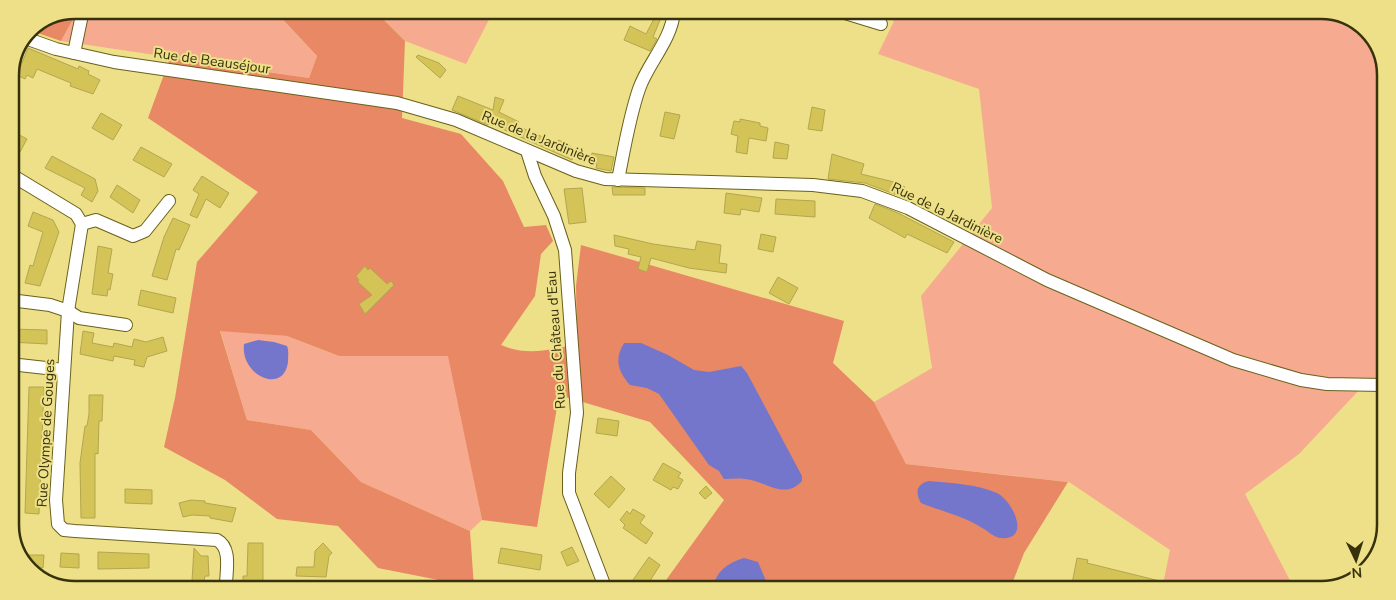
<svg xmlns="http://www.w3.org/2000/svg" width="1396" height="600" viewBox="0 0 1396 600" font-family="'Nunito Sans',sans-serif">
<rect width="100%" height="100%" fill="#ede088"/>
<g fill="#f6ab90">
<polygon points="78,10 275,11 317,56 309,78 61,41"/>
<polygon points="375,11 493,12 466,64 405,41"/>
<polygon points="871,13 1346,15 1373,36 1386,70 1383,385 1362,387 1299,454 1245,494 1295,590 1162,589 1170,550 1069,482 906,464 874,402 932,368 921,296 992,208 979,89 878,54 894,21"/>
<polygon points="220,330 287,336 339,356 449,356 482,520 470,531 361,482 311,430 247,420"/>
</g>
<g fill="#e98864">
<polygon points="75,10 78,10 61,41 29,30"/>
<path d="M275 11H375L405 41 402 118 461 134 503 181 524 227 546 225 553 241 541 254 535 296 501 345C526 356 551 350 577 344L576 286 581 245 844 321 833 363 874 402 906 464 1068 482 1024 553 1010 589 661 587 724 500 650 422 559 395 537 527 482 520 448 356H339L287 336 220 331 247 420 311 430 361 482 470 531 474 587 378 568 338 526 277 519 225 480 164 447 175 398 197 262 258 192 148 118 170 58 309 78 317 56Z"/>
</g>
<g fill="#7476cc">
<path d="M258 340 274 342 287 346C289 351 288 356 288 362 284 395 240 376 244 344Z"/>
<path d="M624 343H641L668 355 694 370 709 372 741 366 747 373 802 476V481C784 501 765 480 744 479 738 478 731 479 724 479L719 471 709 465 659 394 647 388 630 385C618 371 614 360 624 343Z"/>
<path d="M929 481C951 483 976 484 997 493 1013 501 1032 541 1000 538 994 537 989 532 984 529 962 515 943 512 921 503 915 493 916 484 929 481Z"/>
<path d="M744 558 758 562 769 588H712C717 571 727 563 744 558Z"/>
</g>
<g fill="#d4c458" stroke="#b3a64f">
<polygon points="655,17 660,20 653,37 657,39 650,51 624,40 630,26 646,34"/>
<polygon points="28,48 78,69 79,66 89,71 88,74 100,80 93,94 70,86 71,83 37,69 33,78 27,75 25,79 17,75"/>
<polygon points="418,55 439,63 446,70 440,78 416,57"/>
<polygon points="458,96 493,110 495,97 504,100 499,112 519,122 517,126 531,132 557,143 558,140 568,144 575,152 572,160 489,123 488,125 452,110"/>
<polygon points="812,107 825,110 822,131 808,129"/>
<polygon points="665,112 680,115 674,139 660,136"/>
<polygon points="101,113 122,125 113,140 92,128"/>
<polygon points="740,119 760,123 760,126 768,128 766,141 749,138 747,154 736,152 738,136 731,134 734,121 740,122"/>
<polygon points="10,130 27,139 20,152 10,146"/>
<polygon points="775,142 789,145 787,159 773,158"/>
<polygon points="141,147 172,164 164,177 133,160"/>
<polygon points="592,153 614,157 611,171 596,168 597,164 590,162"/>
<polygon points="832,154 864,164 861,174 894,182 905,187 903,192 907,194 905,198 865,183 828,179"/>
<polygon points="52,156 95,179 98,191 92,202 81,195 85,188 45,168"/>
<polygon points="202,176 229,193 220,208 206,199 197,218 190,215 199,194 193,190"/>
<polygon points="117,185 140,200 133,213 110,197"/>
<polygon points="612,187 645,188 645,195 613,195"/>
<polygon points="582,188 586,222 569,224 564,189"/>
<polygon points="726,193 762,198 759,212 741,209 740,215 724,213"/>
<polygon points="776,199 815,201 815,217 775,214"/>
<polygon points="875,204 898,213 954,242 947,253 907,234 905,238 869,218"/>
<polygon points="33,212 53,220 59,232 40,286 25,283 30,265 33,266 43,232 28,226"/>
<polygon points="173,218 190,225 179,250 176,249 167,280 152,276 164,237"/>
<polygon points="761,234 776,237 773,252 758,249"/>
<polygon points="614,235 653,244 695,250 697,241 721,245 719,263 727,264 726,273 689,268 651,258 647,272 638,269 641,257 628,254 629,249 615,246"/>
<polygon points="98,246 112,249 108,273 113,274 110,290 108,289 107,296 92,294"/>
<polygon points="365,266 368,270 370,268 387,284 391,281 394,285 365,314 359,304 372,295 358,282 359,280 356,276"/>
<polygon points="778,277 798,288 789,304 769,293"/>
<polygon points="141,290 176,298 173,313 138,305"/>
<polygon points="10,329 47,330 47,344 10,342"/>
<polygon points="83,331 94,333 92,343 113,347 114,343 132,347 134,339 146,342 163,337 167,351 147,357 144,367 134,365 135,360 114,356 113,361 80,354"/>
<polygon points="29,387 44,387 39,514 25,513"/>
<polygon points="89,395 103,395 102,421 99,421 98,454 95,453 95,518 81,518 80,463 85,426 87,426 89,414"/>
<polygon points="598,418 619,421 617,436 596,433"/>
<polygon points="663,463 681,473 678,477 683,480 678,489 673,487 671,490 653,480"/>
<polygon points="611,476 625,489 609,508 594,494"/>
<polygon points="706,486 712,493 705,499 699,493"/>
<polygon points="125,489 152,490 152,504 125,503"/>
<polygon points="191,500 205,501 205,503 236,508 232,522 210,518 210,516 192,515 183,517 179,503"/>
<polygon points="633,509 645,516 640,523 653,533 646,544 623,528 625,525 620,520 627,511 630,514"/>
<polygon points="248,543 263,543 263,585 259,586 243,586 243,576 247,576"/>
<polygon points="323,543 332,553 329,556 326,577 296,576 297,567 314,567 315,551"/>
<polygon points="572,547 579,561 567,566 561,552"/>
<polygon points="194,548 201,556 208,556 209,576 205,576 204,581 192,581"/>
<polygon points="501,548 542,555 540,570 498,563"/>
<polygon points="98,552 149,554 149,568 98,569"/>
<polygon points="61,553 79,554 79,568 60,567"/>
<polygon points="25,555 44,555 43,568 37,567 37,575 25,566"/>
<polygon points="649,557 660,565 646,587 628,587"/>
<polygon points="1077,558 1088,560 1087,563 1180,586 1180,589 1117,589 1082,581 1081,589 1071,589"/>
</g>
<g fill="none" stroke-linecap="round" stroke-linejoin="round">
<defs>
<g id="minor">
<polyline points="845,13 881,24"/>
<polyline points="25,38 56,49 114,62 397,103 456,120 576,171 605,179 813,185 862,191 908,208 1047,280 1233,360 1301,380 1327,384 1383,385"/>
<polyline points="74,53 83,10"/>
<polyline points="527,151 535,176 554,216 565,250 577,413 569,473 569,493 605,587"/>
<path d="M10 174 76 214 82 224 68 311 56 500 58 524 64 530 75 531 217 540C232 548 226 571 226 586"/>
<path d="M618 180C624 150 629 118 639 89 648 63 671 41 674 12"/>
<polyline points="82,224 96,220 133,236 145,231 169,201"/>
<polyline points="10,300 50,305 68,311 79,318 126,325"/>
<polyline points="10,364 64,370"/>
</g>
</defs>
<use href="#minor" stroke="#6a601b" stroke-width="14"/>
<use href="#minor" stroke="#fff" stroke-width="12"/>
</g>
<g text-anchor="middle" dominant-baseline="central" stroke-width="4" stroke-linejoin="round" paint-order="stroke">
<g font-size="14" fill="#37320c" stroke="#ede088">
<text transform="translate(212 61) rotate(8)">Rue de Beauséjour</text>
<text transform="translate(539 138) rotate(22)">Rue de la Jardinière</text>
<text transform="translate(947 213) rotate(26)">Rue de la Jardinière</text>
<text transform="translate(556 340) rotate(-94)">Rue du Château d'Eau</text>
<text transform="translate(46 433) rotate(-87)">Rue Olympe de Gouges</text>
</g>
</g>
<path d="M0 0H1396V600H0ZM75 19H1321A56 56 0 0 1 1377 75V525A56 56 0 0 1 1321 581H75A56 56 0 0 1 19 525V75A56 56 0 0 1 75 19Z" fill="#ede088" fill-rule="evenodd"/>
<path fill="none" stroke="#37320c" stroke-width="2.5" d="M75 19H1321A56 56 0 0 1 1377 75V525A56 56 0 0 1 1321 581H75A56 56 0 0 1 19 525V75A56 56 0 0 1 75 19Z"/>
<g transform="translate(1356 560) rotate(176)" stroke="#ede088" stroke-width="4" paint-order="stroke">
<path d="M0-4L9 19L0 12L-9 19Z" fill="#37320c"/>
<text y="-8" font-size="14" font-weight="bold" text-anchor="middle" fill="#37320c">N</text>
</g>
</svg>
